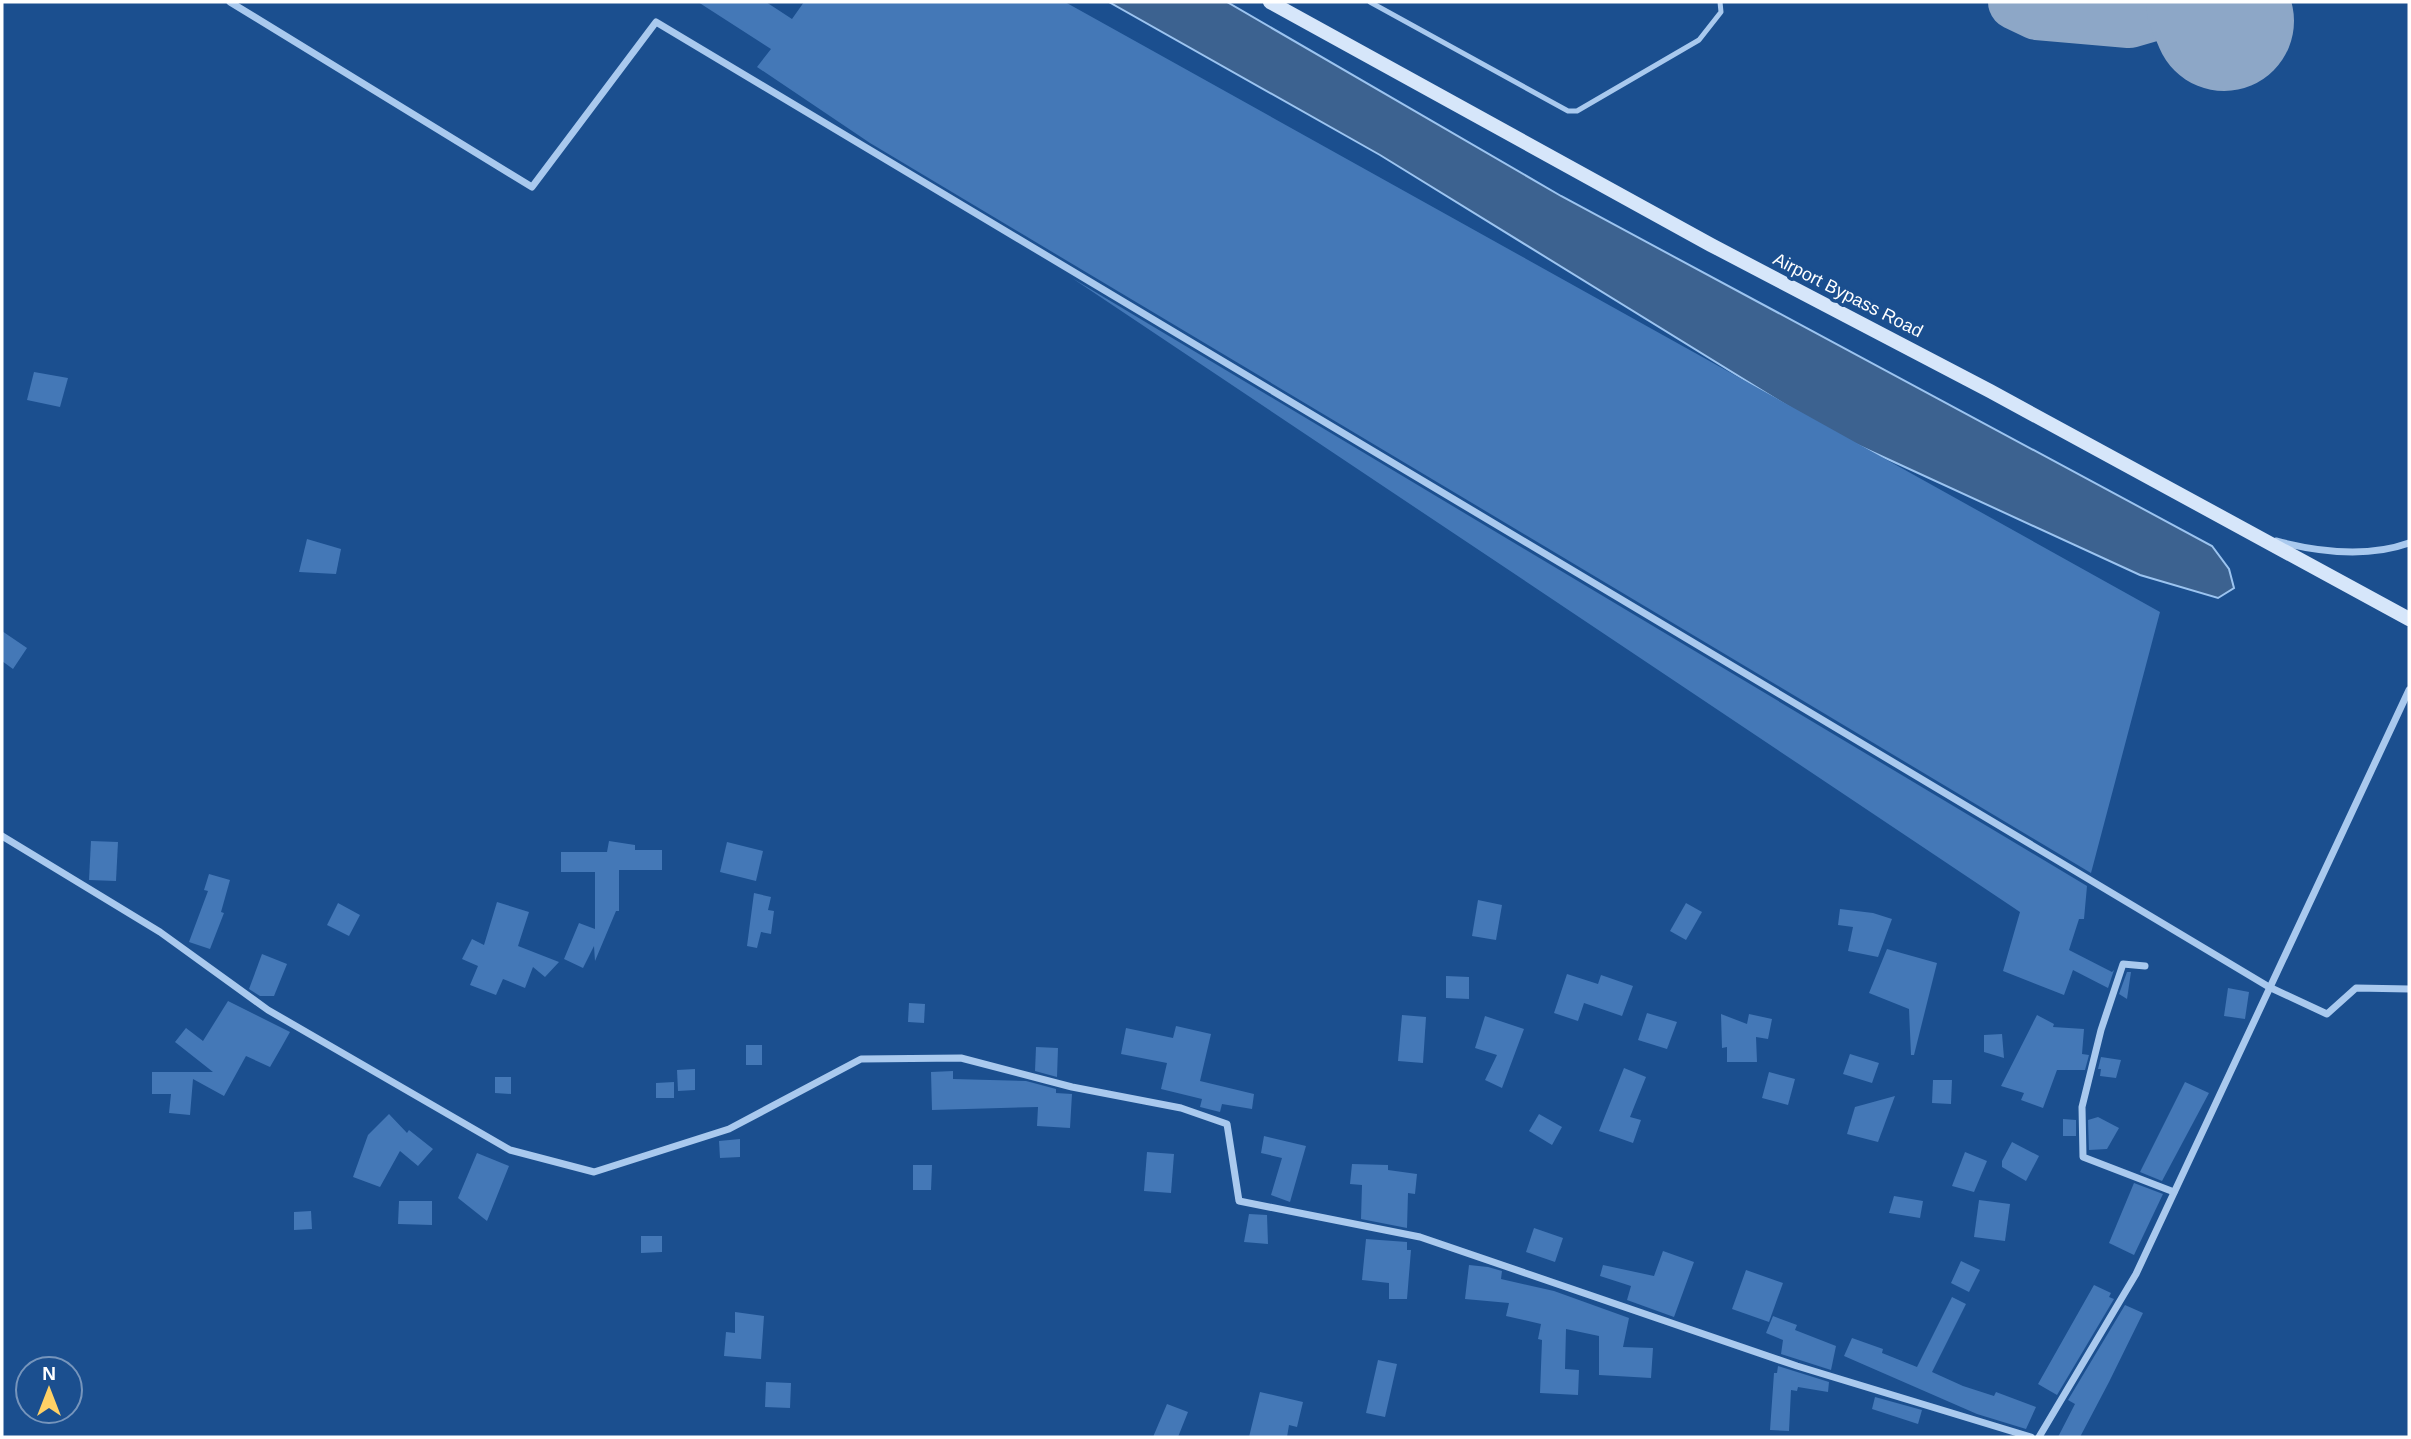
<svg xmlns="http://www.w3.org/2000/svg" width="2411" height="1439" viewBox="0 0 2411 1439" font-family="Arial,sans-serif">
<rect width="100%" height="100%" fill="#1b4f8f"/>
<polygon fill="#3c6290" stroke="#9cc4f0" stroke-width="2" points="1109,2 1227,2 1561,196 2212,546 2229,569 2234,588 2218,598 2140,575 1831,433 1380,155"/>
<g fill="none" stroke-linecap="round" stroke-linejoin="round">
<polyline stroke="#8da7c7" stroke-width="56" points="2016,2 2037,12 2129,20 2191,2"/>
<polyline stroke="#8da7c7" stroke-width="140" points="2216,2 2224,21"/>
</g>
<g fill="#4478b7">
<polygon points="698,2 766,2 792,19 804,2 1065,2 2160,612 2091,873 870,143 757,67 771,49"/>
<polygon points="1072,278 2087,886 2084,919 2079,919 2069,950 2112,972 2114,970 2108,988 2073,970 2064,995 2003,971 2020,912"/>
<polygon points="34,372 68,378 60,407 27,400"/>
<polygon points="307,539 341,549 336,574 299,572"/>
<polygon points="2,631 27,648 13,669 2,661"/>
<polygon points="91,841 118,842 116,881 89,880"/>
<polygon points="609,841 635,845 635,850 662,850 662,870 619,870 619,911 616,911 595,961 594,946 583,968 564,959 579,923 595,929 595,872 561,872 561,852 607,852"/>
<polygon points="727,842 763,851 756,881 720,872"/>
<polygon points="209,874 230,880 221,912 224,913 210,949 189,942 208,891 204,890"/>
<polygon points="754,893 771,897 768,910 774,911 771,934 761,932 757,948 747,946"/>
<polygon points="1478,900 1502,905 1496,940 1472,936"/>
<polygon points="497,902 529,912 518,946 559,962 545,977 533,967 525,988 503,979 496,995 470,985 478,966 462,959 472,939 484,945"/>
<polygon points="338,903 360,915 349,936 327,925"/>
<polygon points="1686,903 1702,912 1686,940 1670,931"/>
<polygon points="1840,909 1873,913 1892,919 1878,957 1848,951 1853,927 1838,925"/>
<polygon points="1887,949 1937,963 1914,1055 1911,1055 1909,1009 1869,993"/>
<polygon points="262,954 287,964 274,996 260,996 249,989"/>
<polygon points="2127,972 2131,972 2127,999 2119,994"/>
<polygon points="1567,974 1598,984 1601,975 1633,986 1622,1016 1584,1003 1578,1021 1554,1013"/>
<polygon points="1446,976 1469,977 1469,999 1446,998"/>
<polygon points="2228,988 2249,992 2245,1019 2224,1016"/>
<polygon points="228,1001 290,1032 281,1048 270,1067 246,1056 224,1096 193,1079 190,1115 169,1113 171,1094 152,1094 152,1072 213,1072 175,1042 186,1028 203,1041"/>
<polygon points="909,1003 925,1004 924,1023 908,1022"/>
<polygon points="1647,1013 1677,1022 1667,1049 1638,1040"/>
<polygon points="1721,1014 1747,1024 1749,1014 1772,1019 1768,1039 1756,1037 1757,1062 1727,1062 1727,1047 1722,1048"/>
<polygon points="1402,1015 1426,1017 1423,1063 1398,1061"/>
<polygon points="2037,1015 2054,1024 2053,1027 2084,1029 2082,1054 2089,1055 2085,1070 2057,1070 2043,1108 2021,1100 2024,1093 2001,1086"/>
<polygon points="1485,1016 1524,1029 1502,1088 1485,1080 1497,1055 1475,1048"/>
<polygon points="1176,1026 1211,1034 1200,1081 1254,1094 1252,1109 1222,1104 1220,1112 1200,1107 1202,1099 1161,1089 1167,1063 1121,1054 1126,1028 1173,1038"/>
<polygon points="2002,1034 2004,1058 1984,1052 1984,1035"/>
<rect x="746" y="1045" width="16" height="20"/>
<polygon points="1036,1047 1058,1048 1057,1077 1035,1071"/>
<polygon points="1850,1054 1879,1063 1872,1083 1843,1074"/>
<polygon points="2101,1057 2121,1060 2116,1078 2100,1076 2101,1069 2098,1069"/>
<polygon points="1624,1068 1646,1077 1630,1117 1641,1120 1633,1143 1599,1131"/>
<polygon points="695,1069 695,1090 678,1091 677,1070"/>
<polygon points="953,1071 953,1079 1026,1081 1056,1089 1056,1093 1072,1094 1070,1128 1037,1126 1038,1107 932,1110 931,1072"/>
<polygon points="1769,1072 1795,1079 1788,1105 1762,1098"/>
<polygon points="495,1077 511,1077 511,1094 495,1093"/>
<polygon points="1933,1080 1952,1080 1951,1104 1932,1103"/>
<polygon points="674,1082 674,1098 656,1098 656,1083"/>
<polygon points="2185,1082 2209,1093 2162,1181 2140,1172"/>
<polygon points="1895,1096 1878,1142 1847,1134 1855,1107"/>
<polygon points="389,1114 407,1133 409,1130 433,1149 418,1166 400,1151 380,1187 353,1177 368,1135"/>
<polygon points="1539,1114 1562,1127 1552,1145 1529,1131"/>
<polygon points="2098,1117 2119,1128 2107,1149 2089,1150 2088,1120"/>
<polygon points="2063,1119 2076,1120 2076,1136 2063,1136"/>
<polygon points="1264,1136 1306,1146 1290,1202 1271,1195 1282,1158 1261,1153"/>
<polygon points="740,1139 740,1157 720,1158 719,1141"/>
<polygon points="2012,1142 2039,1156 2026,1181 2002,1167 2002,1161"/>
<polygon points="1147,1152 1174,1154 1171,1193 1144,1191"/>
<polygon points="1965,1152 1987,1161 1974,1192 1952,1186"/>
<polygon points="477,1153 509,1166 487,1221 458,1198"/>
<polygon points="1352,1164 1388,1165 1388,1170 1417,1174 1415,1194 1408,1193 1407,1228 1361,1219 1362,1185 1350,1184"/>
<polygon points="913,1165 932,1165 931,1190 913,1190"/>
<polygon points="2134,1183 2163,1194 2134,1255 2109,1243"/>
<polygon points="1894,1196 1923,1201 1920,1218 1889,1213"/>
<polygon points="1979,1200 2010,1204 2005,1241 1974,1237"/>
<polygon points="399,1201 432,1201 432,1225 398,1224"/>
<polygon points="311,1211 312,1229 294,1230 294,1212"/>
<polygon points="1249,1214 1267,1215 1268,1244 1244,1242"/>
<polygon points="1534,1228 1563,1238 1555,1262 1526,1252"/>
<polygon points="641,1236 662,1236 662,1252 641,1253"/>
<polygon points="1366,1239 1407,1242 1407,1250 1411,1250 1407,1299 1389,1299 1389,1283 1362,1280"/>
<polygon points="1663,1251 1694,1262 1674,1317 1627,1300 1631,1286 1600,1276 1603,1265 1654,1276"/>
<polygon points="1961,1261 1980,1270 1969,1292 1951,1283"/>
<polygon points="1469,1265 1488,1267 1502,1271 1501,1279 1554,1291 1629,1318 1623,1347 1653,1348 1651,1378 1599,1375 1599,1336 1566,1329 1565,1369 1579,1370 1578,1395 1540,1393 1542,1340 1538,1339 1541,1324 1506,1316 1509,1303 1465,1299"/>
<polygon points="1746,1270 1783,1283 1769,1322 1732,1309"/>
<polygon points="2094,1285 2111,1293 2109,1297 2114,1299 2057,1395 2038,1384"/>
<polygon points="1952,1297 1966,1304 1932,1372 1963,1386 1994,1396 1996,1392 2036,1407 2026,1429 1977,1414 1844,1356 1852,1338 1883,1349 1882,1353 1917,1367"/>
<polygon points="2125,1305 2143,1313 2109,1382 2080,1437 2058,1437 2075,1404 2068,1400"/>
<polygon points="735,1312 764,1316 761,1359 724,1356 726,1332 735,1333"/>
<polygon points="1773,1316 1797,1325 1795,1330 1836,1346 1831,1370 1781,1354 1783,1340 1766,1333"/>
<polygon points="1378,1360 1397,1364 1385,1417 1366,1413"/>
<polygon points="1778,1366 1829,1382 1828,1392 1798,1387 1797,1391 1791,1390 1789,1431 1770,1430 1774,1373 1777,1373"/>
<polygon points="766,1382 791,1383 790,1408 765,1407"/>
<polygon points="1260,1392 1303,1402 1297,1427 1289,1425 1287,1437 1249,1437"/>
<polygon points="1875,1397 1922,1410 1918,1424 1872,1409"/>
<polygon points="1167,1404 1188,1412 1178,1437 1153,1437"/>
</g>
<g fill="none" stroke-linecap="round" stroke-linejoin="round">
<polyline stroke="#a9c9ee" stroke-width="5" points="1370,2 1568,111 1577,111 1699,40 1721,12 1720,2"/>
<g stroke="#a9c9ee" stroke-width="7">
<polyline points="230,2 532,187 656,22 2269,987 2327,1014 2356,988 2409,989"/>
<path d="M2276 541C2318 552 2367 558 2409 543"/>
<polyline points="2,836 160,932 268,1010 510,1150 594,1172 729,1129 861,1059 961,1058 1072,1087 1181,1108 1227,1124 1239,1201 1420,1237 1797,1366 2031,1437"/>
<polyline points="2145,966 2123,964 2101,1030 2082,1107 2083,1157 2174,1192"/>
<polyline points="2039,1437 2136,1274 2409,690"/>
</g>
<polyline stroke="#d6e6fa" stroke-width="14" points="1270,2 1711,245 1990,391 2409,619"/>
</g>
<g text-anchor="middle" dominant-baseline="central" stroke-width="7" stroke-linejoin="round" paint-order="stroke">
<g font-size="18" fill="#fff" stroke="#1b4f8f">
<text transform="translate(1848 295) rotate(27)">Airport Bypass Road</text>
</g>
</g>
<rect width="2411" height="1439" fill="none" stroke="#ffffff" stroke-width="7"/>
<g transform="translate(49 1390)"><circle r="33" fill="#1b4f8f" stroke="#7695bc" stroke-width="2"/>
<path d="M0-5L12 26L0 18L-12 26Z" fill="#ffd166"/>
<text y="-10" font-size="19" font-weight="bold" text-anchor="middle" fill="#ffffff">N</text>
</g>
</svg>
